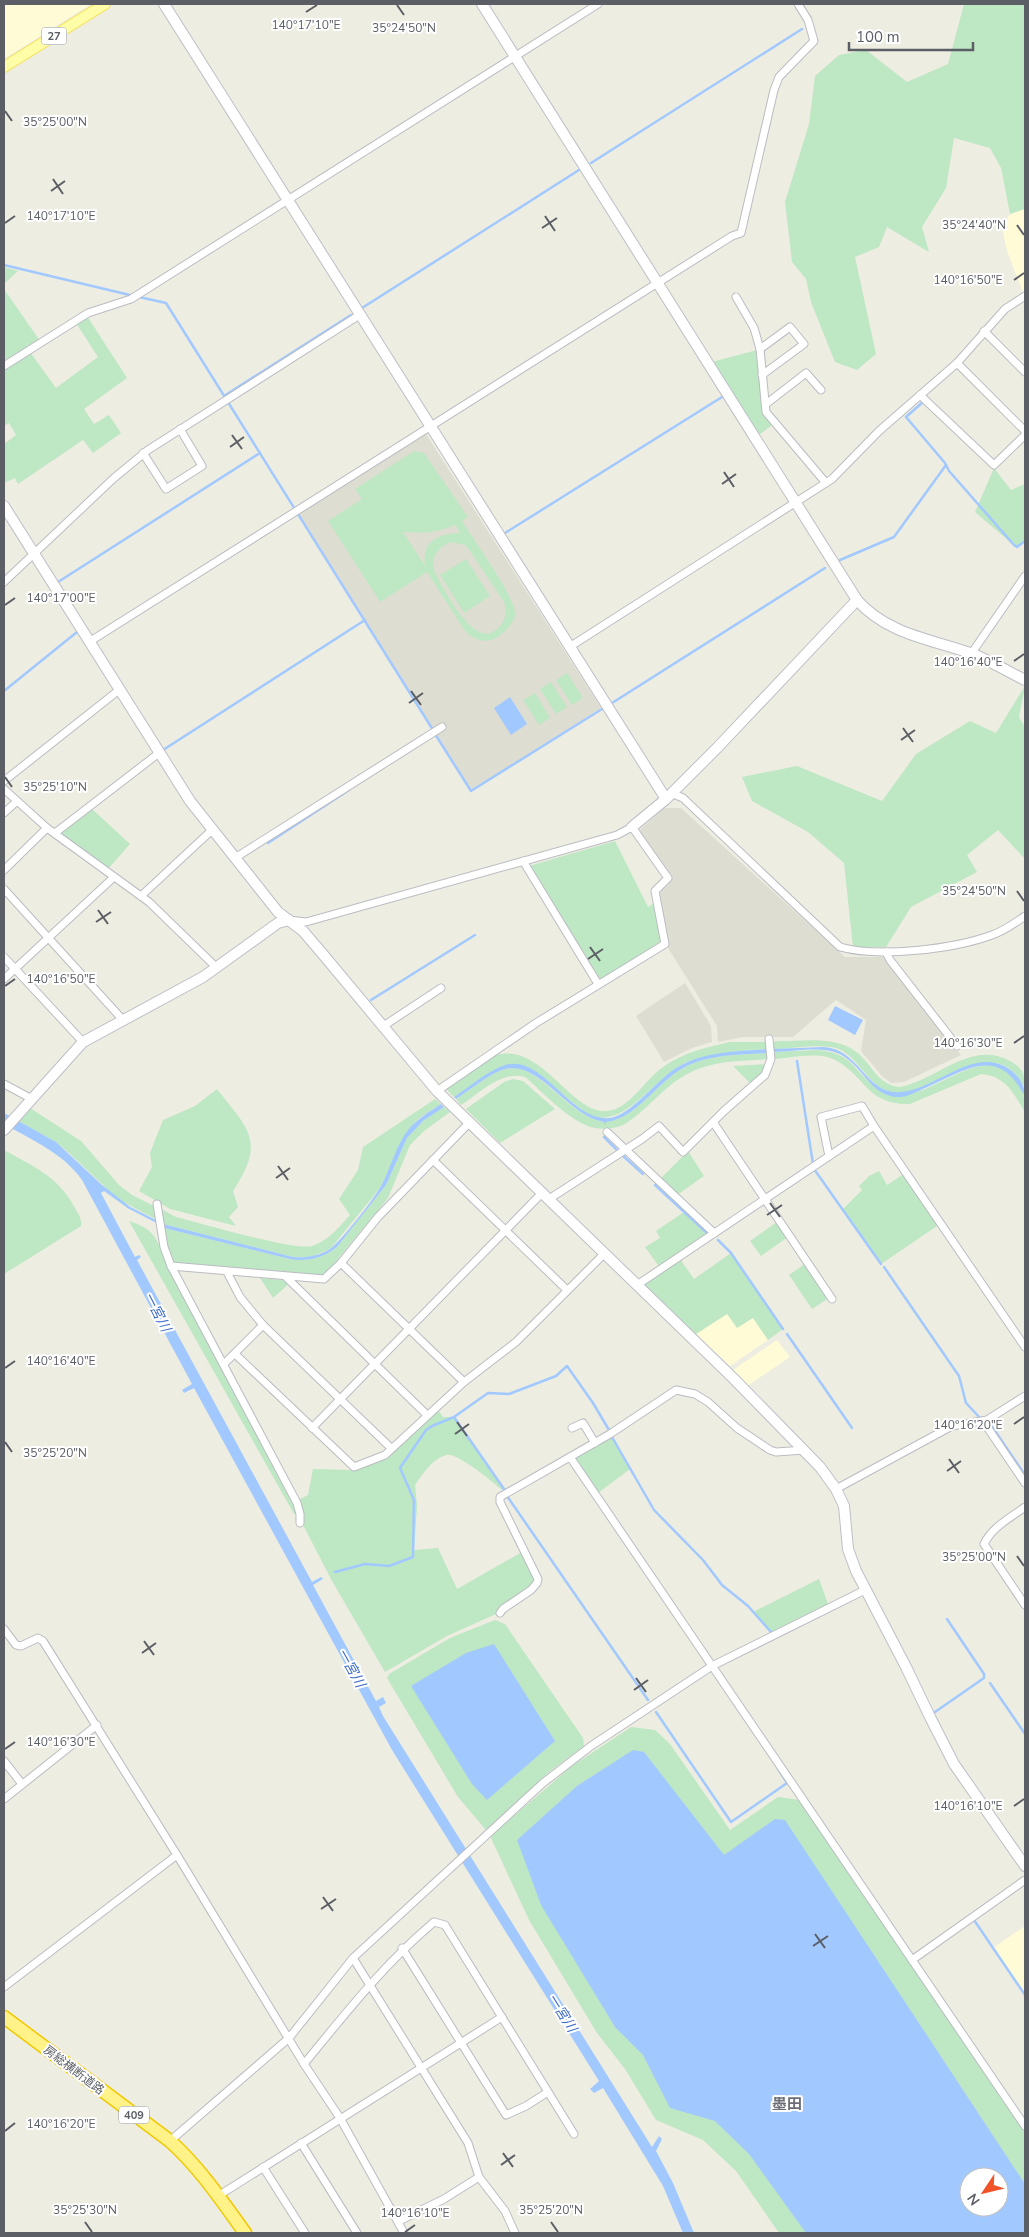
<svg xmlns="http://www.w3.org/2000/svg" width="1029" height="2237" viewBox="0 0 1029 2237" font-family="'Nunito Sans','Noto Sans JP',sans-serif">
<rect width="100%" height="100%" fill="#eeede2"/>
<g fill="#fffbd7">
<polygon points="4,4 91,4 4,59"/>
<polygon points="1025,209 1025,291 1023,292 1007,251 1002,227 1010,214"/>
<polygon points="727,1314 753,1317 768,1340 730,1366 696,1334"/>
<polygon points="777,1340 790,1357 747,1386 733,1370"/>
<polygon points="1025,1926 1025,1994 993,1948"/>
</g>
<g fill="#deddd1">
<polygon points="426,434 601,708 471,791 298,513"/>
<polygon points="664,808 681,808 845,957 883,957 961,1055 904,1082 891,1083 882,1076 861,1051 866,1020 836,1000 793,1037 743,1037 718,1042 717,1026 668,948 658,894 668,885 673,877 639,831"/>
<polygon points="685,983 711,1026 712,1042 692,1048 664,1062 636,1016"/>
</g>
<g fill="#bee7c4" fill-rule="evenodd">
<polygon points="964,4 1025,4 1025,209 1010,214 1001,168 990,148 954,138 946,188 922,227 929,252 887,227 879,247 855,257 876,354 857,370 835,362 811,302 806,279 792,262 785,202 809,124 815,76 839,55 866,50 907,82 948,64"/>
<polygon points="4,267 18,271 4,284"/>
<polygon points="4,289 40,341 4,364"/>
<polygon points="87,316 127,378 84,409 94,424 109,415 121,433 93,453 83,440 18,484 15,478 4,483 4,444 16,435 9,423 4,426 4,369 30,352 56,388 98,357 76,323"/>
<polygon points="757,350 764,414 772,425 759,435 712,362"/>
<path d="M414 451 424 453 468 517 462 521C473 539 516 597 515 615 514 624 503 634 496 638 484 644 473 639 465 631L427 572 380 602 328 521 362 499 355 489ZM455 525 460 533C437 534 422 541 425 566L403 532C425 533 434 534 455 525ZM451 542 465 545 470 551 504 602C508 615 504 626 491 633 469 640 443 588 434 570 430 557 439 546 451 542Z"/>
<polygon points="994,468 1011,490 1025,484 1025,541 1016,547 975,512"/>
<polygon points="466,559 490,596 464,613 440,575"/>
<polygon points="567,673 583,698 572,705 556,680"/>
<polygon points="551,682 567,707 556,714 540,689"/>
<polygon points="1025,686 1019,717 1025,727 1025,859 998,830 967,855 977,872 911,907 886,947 853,947 844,863 808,832 752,801 742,777 797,766 882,801 916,754 970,721 996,733"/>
<polygon points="535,693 550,718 539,725 523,700"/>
<polygon points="92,809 130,844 108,869 61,835 62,831"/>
<polygon points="615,841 648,907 654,903 661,941 603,979 599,978 529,866"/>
<path d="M779 1041C803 1041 835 1036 855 1051 872 1063 876 1084 899 1087 936 1081 971 1039 1010 1061 1023 1068 1025 1074 1025 1088 995 1030 941 1089 901 1093 872 1095 863 1062 841 1050 825 1042 790 1049 772 1049V1042Z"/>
<path d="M730 1042H768V1049C740 1051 712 1052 685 1063 653 1078 622 1134 586 1113L528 1067 502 1066 454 1097 446 1089C457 1082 485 1058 496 1055 542 1042 572 1115 607 1111 631 1109 646 1077 666 1065 685 1052 708 1047 730 1042Z"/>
<path d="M817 1050C855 1053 852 1072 879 1089 882 1091 886 1094 889 1095 927 1104 978 1043 1011 1074 1023 1085 1025 1097 1025 1112 1013 1093 1006 1076 981 1074L910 1104C866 1105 866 1076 835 1060 819 1051 791 1058 773 1059V1052Z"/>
<path d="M768 1053 769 1059C747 1061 722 1060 701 1068 670 1078 654 1104 628 1122 619 1129 599 1131 588 1126 565 1117 544 1093 525 1077 502 1070 480 1093 461 1105L456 1099C470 1090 486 1076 502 1070 537 1057 566 1116 604 1122L606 1126V1122C638 1118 657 1081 685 1067 710 1054 741 1055 768 1053Z"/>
<polygon points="769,1064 765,1072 751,1084 733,1066"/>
<polygon points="513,1079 523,1081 555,1109 500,1143 466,1109 504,1082"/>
<path d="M217 1089C249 1130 266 1141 233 1191L238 1207 229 1217 236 1226 170 1209 139 1191 152 1167 150 1153 163 1120 195 1106Z"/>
<path d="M435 1099 441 1104 418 1119 409 1129 380 1188 335 1243 330 1249 311 1257H293L163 1224 161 1209 176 1217C199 1223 296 1251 312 1246 328 1241 339 1227 350 1215L339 1199 358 1170 363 1147Z"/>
<path d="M444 1107 450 1112 424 1131 410 1145 388 1198 324 1276 174 1262 170 1256 164 1228 290 1259C307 1262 323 1258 337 1247L386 1185 407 1138 423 1121Z"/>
<polygon points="30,1108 81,1141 119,1185 132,1195 154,1206 157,1220 118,1199 69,1153 56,1142 18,1121"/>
<path d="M4 1150C34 1167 58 1176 75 1208 78 1214 82 1218 81 1226L4 1274Z"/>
<polygon points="688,1151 704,1176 677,1195 660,1179"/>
<polygon points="879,1171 887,1185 905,1173 940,1224 881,1264 843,1209 862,1190 859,1186 869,1176"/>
<polygon points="687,1210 711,1233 661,1265 658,1265 645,1247 660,1238 656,1231"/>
<path d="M129 1221C157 1230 157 1241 167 1264L298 1514H294Z"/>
<polygon points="777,1222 788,1237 761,1256 750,1241"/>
<polygon points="731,1253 783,1329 768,1340 753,1318 737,1328 727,1314 696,1334 644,1284 680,1259 694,1279"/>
<polygon points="806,1263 829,1298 812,1309 789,1275"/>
<polygon points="260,1278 282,1280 290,1283 273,1298"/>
<path d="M438 1410 443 1417H454L504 1489 502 1490C493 1482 457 1452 446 1455 432 1459 422 1475 415 1485L417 1506 414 1550 438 1548 457 1589 522 1552 536 1582 496 1614 447 1636 385 1672 332 1581 302 1523 298 1500 308 1495 313 1469 352 1470 370 1464Z"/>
<polygon points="612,1437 630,1469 598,1493 574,1457"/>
<polygon points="819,1579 828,1604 771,1632 753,1612"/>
<polygon points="495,1620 505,1624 583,1738 584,1746 549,1772 486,1830 458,1797 387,1678 389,1674 450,1638"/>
<path d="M631 1727 655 1730 670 1744 730 1830 778 1797 801 1800 1025 2130V2233H779L736 2171 703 2140 656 2120 625 2069 597 2033 529 1920 490 1836 572 1766ZM969 2177H999V2207H969Z"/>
</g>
<g fill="#a2c9ff" fill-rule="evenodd">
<polygon points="510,697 527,724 511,735 494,708"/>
<polygon points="835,1006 863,1020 855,1035 828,1020"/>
<path d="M823 1047C860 1048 866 1096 901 1092 938 1089 976 1043 1012 1071 1020 1078 1025 1086 1025 1097 998 1043 965 1071 923 1089 916 1092 909 1096 901 1097 870 1099 863 1063 837 1053 819 1046 792 1052 773 1052L772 1049Z"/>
<path d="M768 1049V1053C741 1055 710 1054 685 1067 657 1081 638 1118 606 1122V1126L604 1122C567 1116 538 1057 502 1070 486 1076 470 1090 456 1099L454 1097C469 1087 485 1073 502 1066 542 1050 569 1122 610 1118 629 1116 656 1082 673 1070 702 1051 735 1052 768 1049Z"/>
<path d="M441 1104 444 1107 423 1121 407 1138 386 1185 337 1247C323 1258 307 1262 290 1259L164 1228 163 1224 293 1257C306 1258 319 1256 330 1249 342 1240 374 1199 381 1186 391 1168 395 1147 408 1130 417 1119 429 1112 441 1104Z"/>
<path d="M4 1113 56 1142 102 1185 129 1206V1209L104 1191 101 1193 135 1257 139 1255 141 1257 137 1260 312 1582 321 1577 323 1579 313 1585 376 1701 383 1697 386 1703 379 1707 383 1716 652 2147 659 2136 662 2139 656 2151 673 2183 694 2233H683L663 2186 603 2088 594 2093 590 2089 599 2081 392 1750 194 1388 184 1393 182 1390 192 1384 82 1180C63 1153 32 1140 4 1124Z"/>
<polygon points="494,1644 555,1741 487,1800 472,1784 411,1686 466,1653"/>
<path d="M633 1750 644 1752 724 1855 775 1819 785 1820 1025 2184V2233H806L749 2154 715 2121 670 2108 643 2055 615 2027 541 1905 517 1840 577 1786ZM969 2177H999V2207H969Z"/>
</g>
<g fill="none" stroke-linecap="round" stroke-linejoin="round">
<g stroke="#a2c9ff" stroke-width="2.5">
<polyline points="591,163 802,29"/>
<polyline points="4,265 134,296"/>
<polyline points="139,297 166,303 433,730"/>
<polyline points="362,308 579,170"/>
<polyline points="224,396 351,315"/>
<polyline points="924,401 906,417 945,463 949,471 1014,545 1017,547 1025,541"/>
<polyline points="505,533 722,397"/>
<polyline points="840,560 894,537 946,465"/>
<polyline points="58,582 260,453"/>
<polyline points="4,691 77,632"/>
<polyline points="612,703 825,568"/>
<polyline points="434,735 435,734 471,791 602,709"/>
<polyline points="163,750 365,620"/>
<polyline points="268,843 349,790"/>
<polyline points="371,1000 475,935"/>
<polyline points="797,1061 813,1164"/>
<polyline points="604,1137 616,1149"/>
<polyline points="622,1155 643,1174"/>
<polyline points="814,1169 881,1264"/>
<polyline points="655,1185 707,1233"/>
<polyline points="128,1207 159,1223"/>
<polyline points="718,1240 731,1253 783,1329"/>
<polyline points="884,1267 959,1376 966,1403 981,1419"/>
<polyline points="787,1334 852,1428"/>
<polyline points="454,1417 504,1489"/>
<polyline points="991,1425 1025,1475"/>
<polyline points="612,1437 654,1510 703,1560 722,1585 748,1606 771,1632"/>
<polyline points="507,1496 648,1700"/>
<polyline points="335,1572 365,1564 389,1566 413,1557 414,1500 400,1468 426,1430 432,1426 454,1417 488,1393 509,1394 556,1376 567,1366 593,1403 609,1430"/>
<polyline points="990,1683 1025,1734"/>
<polyline points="656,1712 731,1822 787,1783 777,1767"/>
<polyline points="935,1712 984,1678 984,1674 947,1619"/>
<polyline points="974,1920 1025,1995"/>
</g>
<defs>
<g id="street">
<polyline points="736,297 754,328 760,349 766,412 826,483"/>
<polyline points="984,331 1025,372"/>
<polyline points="760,349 790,327 804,344 762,375"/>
<polyline points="957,363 1025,431"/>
<polyline points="4,366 88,313 131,299 598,4"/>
<polyline points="920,395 994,465 1025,435"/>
<polyline points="766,404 806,373 821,390"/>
<polyline points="143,453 166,489 202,466 180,429"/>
<polyline points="4,582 114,478 148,450 361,314"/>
<polyline points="89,642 732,236 741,233 774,90 779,77 814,41 808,20 798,4"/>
<polyline points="571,646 832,479 879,431 957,363 1005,309 1025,296"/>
<polyline points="971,654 1025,576"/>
<polyline points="4,781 119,690"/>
<polyline points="4,789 47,828 149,902 217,968"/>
<path d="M671 793 683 798 840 947C879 958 954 949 992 935 1004 931 1015 923 1025 916"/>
<polyline points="4,813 16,802"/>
<polyline points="55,833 159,753"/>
<polyline points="235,858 442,727"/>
<polyline points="523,861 598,984"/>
<polyline points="4,870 47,828"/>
<polyline points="4,889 123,1020"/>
<polyline points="141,896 212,830"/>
<polyline points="289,920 306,922 617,835 632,827 668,878 655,891 665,944 536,1023 437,1091"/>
<polyline points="886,952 890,960 957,1046"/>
<polyline points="4,957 83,1042"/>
<polyline points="4,979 114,877"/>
<polyline points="382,1027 441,988"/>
<polyline points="4,1084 32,1099"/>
<polyline points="713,1122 832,1299"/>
<polyline points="607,1132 714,1233"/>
<polyline points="829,1156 821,1117 862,1106 874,1126 1025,1347"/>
<polyline points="433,1160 567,1290"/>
<polyline points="549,1199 642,1139 659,1126 683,1152 724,1111 765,1075 771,1059 769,1039"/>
<polyline points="157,1204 164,1247 171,1266 297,1503 300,1514 300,1523"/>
<polyline points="341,1263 464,1382"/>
<polyline points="171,1266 324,1279 341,1263 378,1217 469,1123"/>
<polyline points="227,1272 240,1297 263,1325 391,1448"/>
<polyline points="286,1277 427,1415"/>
<polyline points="637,1285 874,1126"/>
<polyline points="235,1354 354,1467 385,1455 464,1382 516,1342 604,1254"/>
<polyline points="224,1364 263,1325"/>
<polyline points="983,1421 1025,1483"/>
<polyline points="312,1428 542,1193"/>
<polyline points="572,1428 583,1423 595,1443"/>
<polyline points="570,1457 1025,2126"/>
<polyline points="836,1489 952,1426 987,1420 1025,1396"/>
<path d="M1025 1507C1010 1518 992 1527 984 1544L1025 1605"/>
<polyline points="500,1613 503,1609 531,1590 537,1583 538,1579 500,1502 500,1497 610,1434 676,1390 695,1394 708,1402 737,1428 770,1450 776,1452 805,1450"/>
<polyline points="4,1629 16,1645 21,1646 38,1638 43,1641 177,1855 304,2064 340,2118 404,2233"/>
<polyline points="4,1761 22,1784"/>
<polyline points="4,1799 97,1725"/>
<polyline points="402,1948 506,2115 526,2106 548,2092"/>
<polyline points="353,1958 468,2143 479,2177 505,2211 515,2233"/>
<polyline points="912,1960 1025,1880"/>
<polyline points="4,1987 177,1855"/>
<path d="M304 2064C345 2014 384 1964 434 1922L445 1925 574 2134"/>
<polyline points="170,2141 289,2038 353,1958 543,1783 591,1746 712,1666 865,1590"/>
<polyline points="301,2143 357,2233"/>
<polyline points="263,2167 305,2233"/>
<polyline points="218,2196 502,2017"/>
<polyline points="399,2221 444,2199 479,2177"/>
</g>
<g id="secondary">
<polyline points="164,4 666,799"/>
<path d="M482 4 857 600C887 634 930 639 970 653 989 660 1007 671 1025 680"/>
<polyline points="4,506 190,801 278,912 303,931 321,952 437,1091 733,1378 820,1467 836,1489 844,1506 848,1549 856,1571 906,1667 931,1719 954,1764 1025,1866"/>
<polyline points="632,827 666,799 717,748 857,600"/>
<polyline points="4,1130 83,1042 203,977 278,923 289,920"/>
</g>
<polyline id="primary" points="4,67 105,4"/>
<path id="highway" d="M4 2017 170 2141C200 2168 222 2201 245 2233"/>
</defs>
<use href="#street" stroke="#babcc2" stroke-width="9"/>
<use href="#secondary" stroke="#bdbfc7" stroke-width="12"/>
<use href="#primary" stroke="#f7e153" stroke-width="12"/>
<use href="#highway" stroke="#f1c800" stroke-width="15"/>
<use href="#street" stroke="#fff" stroke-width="7"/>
<use href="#secondary" stroke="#fff" stroke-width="10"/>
<use href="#primary" stroke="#fffda7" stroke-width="10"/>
<use href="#highway" stroke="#fff289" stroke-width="12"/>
</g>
<path fill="none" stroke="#5b5e64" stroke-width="2" d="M397 5 404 15M306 12 317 5M5 111 12 121M53 179 63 194M51 191 65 181M545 216 555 231M5 223 15 216M1017 225 1024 235M542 228 557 218M1014 280 1024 273M232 435 242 449M230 447 244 437M724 472 734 487M722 484 736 474M5 605 15 598M1014 661 1024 654M411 691 421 705M409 703 423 693M903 728 913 742M901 740 915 730M5 777 12 787M1017 891 1024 901M98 910 108 924M96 922 111 912M590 947 600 961M588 959 603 949M5 986 15 979M1014 1043 1024 1036M278 1166 288 1180M276 1178 290 1168M770 1203 780 1217M767 1215 782 1205M5 1368 15 1361M457 1422 467 1436M1014 1424 1024 1417M455 1434 469 1424M5 1442 12 1452M949 1459 959 1473M947 1471 961 1461M1017 1556 1024 1566M144 1641 154 1655M142 1653 156 1643M636 1678 646 1692M634 1690 648 1680M5 1749 15 1742M1014 1806 1024 1799M323 1897 333 1911M321 1909 336 1899M815 1934 825 1948M813 1946 828 1936M5 2131 15 2123M503 2153 513 2167M501 2165 515 2155M85 2222 92 2232M551 2222 558 2232M405 2232 415 2225"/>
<g text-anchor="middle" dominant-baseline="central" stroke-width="4" stroke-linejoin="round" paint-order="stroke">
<g fill="#fff" stroke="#8c8e92" stroke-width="1">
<rect x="41.5" y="27.5" width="25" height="17" rx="4"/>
<rect x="119" y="2106.5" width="30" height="17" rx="4"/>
</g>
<g font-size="11" font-weight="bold" fill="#5b5e64">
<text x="54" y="36">27</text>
<text x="134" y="2115">409</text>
</g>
<g font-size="12" fill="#5b5e64" stroke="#fff">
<text transform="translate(74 2070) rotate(37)">房総横断道路</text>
</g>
<g font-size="14" font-style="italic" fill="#3f6ec8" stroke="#fff">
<text transform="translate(157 1312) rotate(63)">一宮川</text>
<text transform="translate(351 1668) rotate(61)">一宮川</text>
<text transform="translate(562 2013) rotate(58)">一宮川</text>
</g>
<g font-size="15" font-weight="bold" fill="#6c6f76" stroke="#fff">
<text x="787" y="2104">墨田</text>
</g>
</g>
<g font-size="12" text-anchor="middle" fill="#5b5e64" stroke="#fff" stroke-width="4" stroke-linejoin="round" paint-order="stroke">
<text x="306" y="29">140°17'10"E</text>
<text x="404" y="32">35°24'50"N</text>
<text x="55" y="126">35°25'00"N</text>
<text x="61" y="220">140°17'10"E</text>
<text x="974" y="229">35°24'40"N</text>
<text x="968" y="284">140°16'50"E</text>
<text x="61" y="602">140°17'00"E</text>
<text x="968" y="666">140°16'40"E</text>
<text x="55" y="791">35°25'10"N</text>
<text x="974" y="895">35°24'50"N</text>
<text x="61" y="983">140°16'50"E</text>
<text x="968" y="1047">140°16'30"E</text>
<text x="61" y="1365">140°16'40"E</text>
<text x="968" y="1429">140°16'20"E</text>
<text x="55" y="1457">35°25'20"N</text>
<text x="974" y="1561">35°25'00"N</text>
<text x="61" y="1746">140°16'30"E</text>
<text x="968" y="1810">140°16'10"E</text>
<text x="61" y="2128">140°16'20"E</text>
<text x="85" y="2214">35°25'30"N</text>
<text x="551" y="2214">35°25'20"N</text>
<text x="415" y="2217">140°16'10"E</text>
</g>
<rect width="1029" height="2237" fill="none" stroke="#5b5e64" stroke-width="10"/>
<g transform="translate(984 2192) rotate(235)"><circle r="24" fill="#ffffff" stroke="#bdbfc1"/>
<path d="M0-4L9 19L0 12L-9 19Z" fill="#f05327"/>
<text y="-8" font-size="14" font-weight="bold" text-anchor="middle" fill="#5b5e64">N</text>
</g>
<path d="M849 42v8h124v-8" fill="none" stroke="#5b5e64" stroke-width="2.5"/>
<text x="856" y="42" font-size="15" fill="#5b5e64" stroke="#ffffff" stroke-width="4" paint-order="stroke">100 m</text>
</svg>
